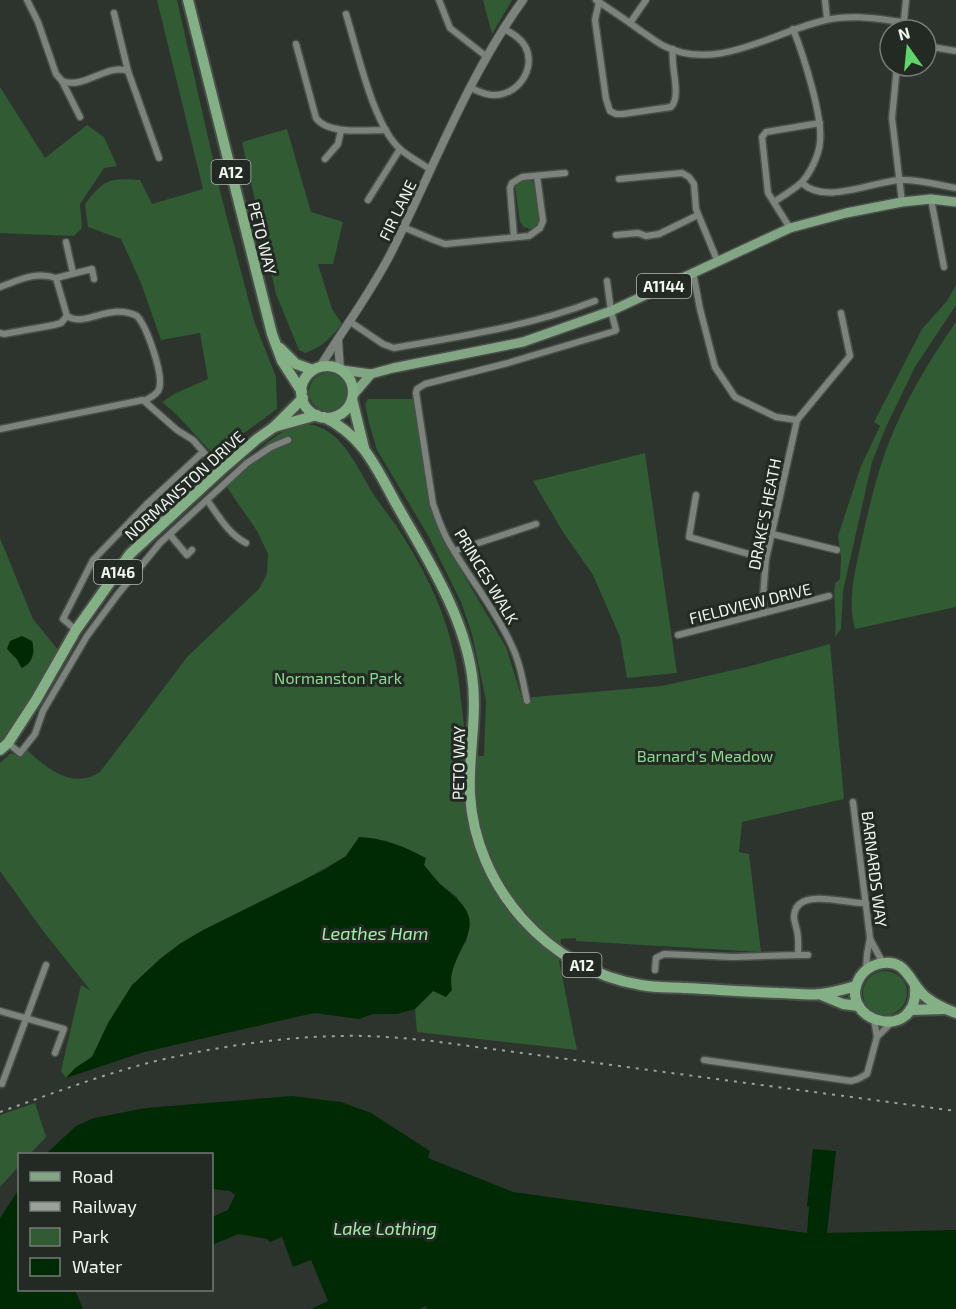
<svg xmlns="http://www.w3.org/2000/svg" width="956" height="1309" viewBox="0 0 956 1309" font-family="'Exo 2',sans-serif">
<rect width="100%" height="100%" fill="#2d342d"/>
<g fill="#305b33" fill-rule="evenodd">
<path d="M157 0H177L221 195 254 321 276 377 277 409 214 455 176 414 162 402 176 393 208 379 200 333 161 340 141 283 121 239 88 227 85 204C105 179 108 178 140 180L152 204 203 189Z"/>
<polygon points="483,0 512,0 492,34"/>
<polygon points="0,87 45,158 87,125 104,137 117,166 104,168 80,204 82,228 74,236 0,233"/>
<path d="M287 129 311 212 343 222 333 264H318L332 309 342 324C331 338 322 347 305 353L299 350 276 294 242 142Z"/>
<path d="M525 179H530C539 186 542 217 537 226L530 229 524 227 520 222 515 186 517 183Z"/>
<path d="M956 285V305L915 367 886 427 872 462 843 591 841 629 835 637C837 619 833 601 835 583L840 579 841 557 838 536 861 466 880 426 874 422 922 329 947 301Z"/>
<path d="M956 322V607L855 629C847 602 855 571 861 543 868 513 875 480 886 450 903 404 928 362 956 322Z"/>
<circle cx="328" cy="392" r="19"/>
<path d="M368 399H413L429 503 448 548 506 647 522 698 662 686 747 667 830 644 844 799 742 822 739 852 749 854 761 952 576 941V938L561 939 559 961 577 1050 417 1032 415 1009 433 991 450 981C453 965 457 953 467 940L457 897 440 884 424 865 360 837 346 856 304 880 66 1078 61 1071 81 985 91 991 43 931 0 871V763L11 753 19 756 26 749C41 763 63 783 86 778 90 778 96 774 100 772L188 656 259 589 267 574 268 554 257 531 224 483C244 464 283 419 313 425 344 432 358 470 374 495 380 505 388 514 395 524 433 582 455 631 461 701 463 719 467 737 462 755L484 756 486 700 472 634 461 602 429 537 377 450 369 423 365 404Z"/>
<polygon points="645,453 677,673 627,678 620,637 593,575 563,532 533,481"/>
<path d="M0 538 33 619 59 651 18 722 0 743ZM32 641 34 652 21 668 17 659 12 655Z"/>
<circle cx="885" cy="993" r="22"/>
<polygon points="35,1103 46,1137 30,1154 20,1154 19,1166 0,1187 0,1115"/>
</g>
<g fill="#002a04">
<path d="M22 636 32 641C35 652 33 663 22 668L17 659 7 649 10 641Z"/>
<path d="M359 837C384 838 403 846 426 858L424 865C429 871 434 878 439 883 449 893 459 898 466 910 481 936 445 959 452 990L446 997 433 991 415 1009 397 1014H373L359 1019 315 1013 296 1017 144 1052 66 1078 75 1068 92 1057 108 1023 132 985 161 958 181 943 203 930 326 869 346 856Z"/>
<polygon points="292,1096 341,1102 371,1113 430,1151 428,1158 513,1192 807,1233 809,1207 807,1206 813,1149 836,1151 827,1233 956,1230 956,1309 427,1309 426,1306 420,1309 311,1309 328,1301 311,1260 293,1267 282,1237 270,1242 267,1239 238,1234 212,1245 212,1217 228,1210 235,1195 230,1191 212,1189 212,1154 46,1154 76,1126 94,1118 146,1108"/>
<polygon points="19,1189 20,1290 75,1290 83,1309 0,1309 0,1218"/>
</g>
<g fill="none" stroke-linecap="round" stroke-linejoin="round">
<defs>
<g id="minor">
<polyline points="27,0 38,22 56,74 62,81 80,117"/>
<polyline points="439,0 450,28 487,57"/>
<path d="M596 0C611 10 626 20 641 31 649 36 656 42 664 46 717 73 775 31 826 20 851 14 878 19 903 22"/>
<polyline points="825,0 827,19"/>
<path d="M599 2 595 20 606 99 610 111 616 114H623L671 107C682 96 670 66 673 49"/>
<polyline points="114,13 128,71"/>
<path d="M346 14C357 49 373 125 400 149 409 157 421 163 431 170"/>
<polyline points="630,23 646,0"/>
<polyline points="903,30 906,0"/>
<path d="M296 44 316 118C328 135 367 130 386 130"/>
<polyline points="926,46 956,51"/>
<polyline points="897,66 892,118 902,202"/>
<path d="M62 81C84 90 107 63 128 71L159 158"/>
<path d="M471 88C478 91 485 95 493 95 518 96 537 68 525 46 520 37 511 33 503 28"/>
<polyline points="325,159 338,144 341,130"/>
<polyline points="619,179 682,173 689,177 694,184 696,209 717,260"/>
<path d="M802 183C825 205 871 182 900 180 918 179 938 185 956 188"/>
<polyline points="931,199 944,267"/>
<polyline points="368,200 400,149"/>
<path d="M774 202C783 196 793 190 801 183 810 174 819 155 820 142 823 116 803 54 793 29"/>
<polyline points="403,227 434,240 445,244 529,236 540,228 543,221 537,176"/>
<polyline points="790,228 768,193 762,137 766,132 820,123"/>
<polyline points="616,235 638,233 646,236 659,234 698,215"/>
<polyline points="514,237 510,188 512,183 522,177 565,173"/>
<polyline points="66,242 73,273"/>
<polyline points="693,272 700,309 715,367 735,397 776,417 797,420 850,356 841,313"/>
<path d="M94 279 92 269 56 278 67 316C85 328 110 302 137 316 147 327 164 375 159 389 157 395 150 397 145 401"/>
<path d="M0 287C19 280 36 271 56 278"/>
<path d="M349 321 383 344 394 348C463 336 530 326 595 301"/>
<polyline points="0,333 4,334 54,325 61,323 67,316"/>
<polyline points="0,429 143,400 177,430 193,440 220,471"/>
<polyline points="696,495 689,537 766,559"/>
<path d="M207 500C219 516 228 534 246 543"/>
<polyline points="147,504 165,523"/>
<polyline points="772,534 837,550"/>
<polyline points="170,535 187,555 192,550"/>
<polyline points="454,551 536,524"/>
<polyline points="764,613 763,597 766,559 797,420"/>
<polyline points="76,630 63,619 93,560 147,504 203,452"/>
<polyline points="678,635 829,596"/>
<path d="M527 701C523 682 520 662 511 644 495 609 470 579 451 546 443 534 438 518 433 504L416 393 417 389 425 384 508 363 615 331 616 330 611 311 607 281"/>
<polyline points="8,743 20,753 35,734 43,711 87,636 118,594 160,543 247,463 271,447 288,440"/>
<polyline points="853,802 870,938 867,954 866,970"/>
<polyline points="870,939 883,963"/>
<polyline points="798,955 808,955"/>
<path d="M655 970 656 958 664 954 733 957 798 955C798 947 799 939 797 931 796 926 794 921 794 917 795 885 849 905 866 903"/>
<polyline points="0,1011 64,1029 55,1053"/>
<polyline points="877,1037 892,1022"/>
<polyline points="704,1060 851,1081 858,1079 867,1074 877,1037 874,1020"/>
<polyline points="2,1084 46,965"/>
</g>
<g id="tertiary">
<polyline points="338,340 340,369"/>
<path d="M320 367C344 328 372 291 392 251 434 167 468 76 523 0"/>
</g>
<g id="primary">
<polyline points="342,370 371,374 393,368 523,342 611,311 790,228 846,213 902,202 931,199 956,202"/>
<polyline points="353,395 371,374"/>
</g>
<g id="trunk">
<polyline points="188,0 272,334 282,361 302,392"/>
<polyline points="280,348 296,364 313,370"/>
<circle cx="327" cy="392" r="26"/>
<polyline points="352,399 364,448"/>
<path d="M324 417C365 437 377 470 398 507 428 560 463 614 472 675 478 715 468 755 470 794 475 887 548 970 641 985 656 988 672 987 687 988 718 990 748 992 779 993 792 993 807 996 820 994 832 993 845 989 856 986"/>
<polyline points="274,427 317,415"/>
<polyline points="0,750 8,743 36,700 76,630 130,554 220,471 257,439 274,427 303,398"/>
<path d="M915 986C920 1046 834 1021 860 977 864 971 871 966 878 964 908 956 909 985 927 998 936 1005 945 1009 956 1013"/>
<polyline points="819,994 843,1004 859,1006"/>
<polyline points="910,1010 944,1009"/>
</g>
</defs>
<use href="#minor" stroke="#4a4f4a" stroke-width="9"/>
<use href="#tertiary" stroke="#4a4f4a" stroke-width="10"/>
<use href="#primary" stroke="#4a4f4a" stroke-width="12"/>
<use href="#trunk" stroke="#4a4f4a" stroke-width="14"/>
<use href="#minor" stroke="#7c837c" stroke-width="6"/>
<use href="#tertiary" stroke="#7c837c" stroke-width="8"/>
<use href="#primary" stroke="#82a583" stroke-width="9"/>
<use href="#trunk" stroke="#84b086" stroke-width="10"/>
<path stroke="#9ca19c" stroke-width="2" stroke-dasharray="3 6" stroke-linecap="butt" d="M0 1112C51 1094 103 1074 156 1061 216 1047 279 1037 341 1036 372 1035 402 1038 432 1041L956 1111"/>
</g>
<g text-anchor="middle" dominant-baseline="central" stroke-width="6" stroke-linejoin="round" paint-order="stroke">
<g fill="#232a24" stroke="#b2b7b3" stroke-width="1.5">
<rect x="211.5" y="160" width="39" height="24" rx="4.5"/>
<rect x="637" y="274" width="54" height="24" rx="4.5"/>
<rect x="94" y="560" width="48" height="24" rx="4.5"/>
<rect x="562.5" y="953" width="39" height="24" rx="4.5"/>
</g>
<g font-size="15" font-weight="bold" fill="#f0f4f0">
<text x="231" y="172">A12</text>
<text x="664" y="286">A1144</text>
<text x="118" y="572">A146</text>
<text x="582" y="965">A12</text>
</g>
<g font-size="16" fill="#f0f4f0" stroke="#232a24">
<text transform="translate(397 210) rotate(-64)">FIR LANE</text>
<text transform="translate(263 238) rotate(76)">PETO WAY</text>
<text transform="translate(184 485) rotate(-42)">NORMANSTON DRIVE</text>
<text transform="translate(764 514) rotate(-79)">DRAKE'S HEATH</text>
<text transform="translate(487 576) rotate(59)">PRINCES WALK</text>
<text transform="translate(750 603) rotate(-14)">FIELDVIEW DRIVE</text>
<text transform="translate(458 763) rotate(-89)">PETO WAY</text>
<text transform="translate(875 869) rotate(83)">BARNARDS WAY</text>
</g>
<g font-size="16" fill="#8bda8f" stroke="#232a24">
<text x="338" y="677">Normanston Park</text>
<text x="705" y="755">Barnard's Meadow</text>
</g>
<g font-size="18" font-style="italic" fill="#a0f0a4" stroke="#232a24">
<text x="375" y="933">Leathes Ham</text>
<text x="385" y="1228">Lake Lothing</text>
</g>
</g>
<rect x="18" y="1153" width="195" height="138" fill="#232a24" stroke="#757b76" stroke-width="1.5"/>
<rect x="30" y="1172" width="30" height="9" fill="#82a583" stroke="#757b76" stroke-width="1.5"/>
<text x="72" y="1183" font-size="18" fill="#f0f4f0">Road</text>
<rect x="30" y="1202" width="30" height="9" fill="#9ca19c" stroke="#757b76" stroke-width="1.5"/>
<text x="72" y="1213" font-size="18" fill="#f0f4f0">Railway</text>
<rect x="30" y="1228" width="30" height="18" fill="#305b33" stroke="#757b76" stroke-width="1.5"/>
<text x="72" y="1243" font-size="18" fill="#f0f4f0">Park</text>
<rect x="30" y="1258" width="30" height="18" fill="#002a04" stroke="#757b76" stroke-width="1.5"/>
<text x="72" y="1273" font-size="18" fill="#f0f4f0">Water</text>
<g transform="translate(908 48) rotate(345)"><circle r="28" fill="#232a24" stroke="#757b76" stroke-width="1.5"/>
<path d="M0-4.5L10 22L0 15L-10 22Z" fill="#5fd56b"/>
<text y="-9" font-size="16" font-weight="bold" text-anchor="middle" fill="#f0f4f0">N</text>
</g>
</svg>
